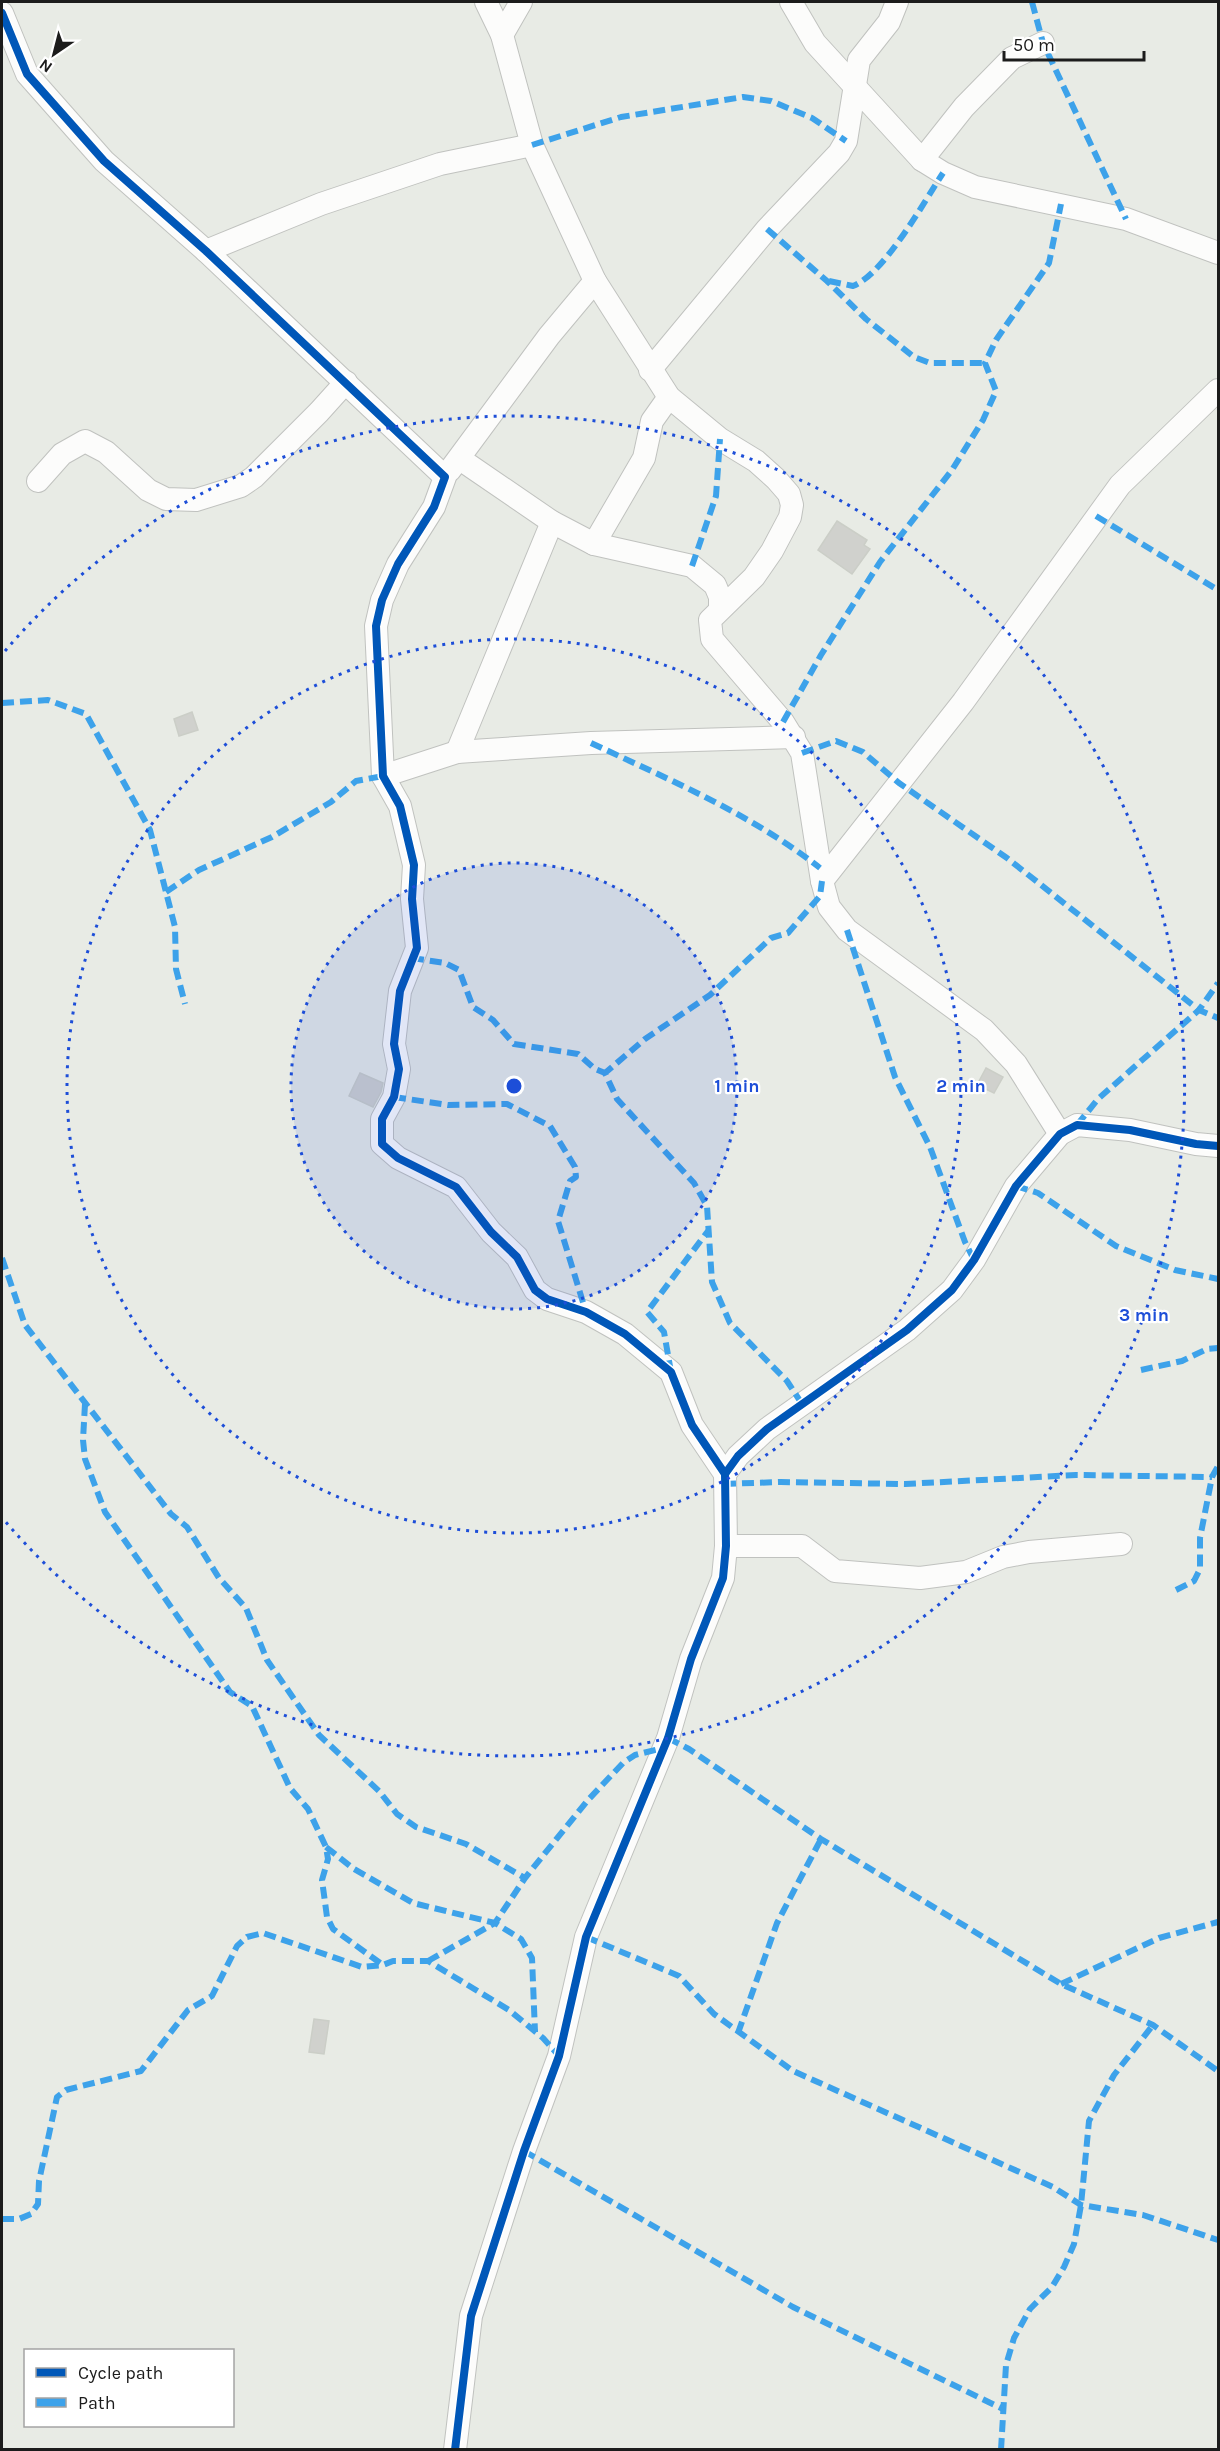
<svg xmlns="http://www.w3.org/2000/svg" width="1220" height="2451" viewBox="0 0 1220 2451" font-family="Karla,sans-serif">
<rect width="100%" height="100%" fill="#e8ebe5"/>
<g fill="#d0d1cd" stroke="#cbcec7" stroke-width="1.5">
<polygon points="837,521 867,540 864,545 870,549 852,574 818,550"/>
<polygon points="192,712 198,730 179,736 174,719"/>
<polygon points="986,1068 1003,1077 994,1093 977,1085"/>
<polygon points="360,1073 383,1083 381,1092 373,1107 349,1096"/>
<polygon points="314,2019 329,2021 324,2054 309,2052"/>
</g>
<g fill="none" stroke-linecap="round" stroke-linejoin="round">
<defs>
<g id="street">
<polyline points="486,2 502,35 532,145 595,281 669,397 720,439 756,461 776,479 789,494 792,505 790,517 772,551 754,577 710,620 712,639 783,722 802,753 822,881 829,907 847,930 984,1030 1016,1064 1060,1134"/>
<polyline points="791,2 815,43 922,160 943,173 975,187 1126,219 1218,253"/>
<polyline points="2,13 27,74 104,161 206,251 445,477 434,507 398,564 382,600 376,626 383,776 400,806 414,865 412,899 417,948 400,991 394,1044 399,1069 394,1097 382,1119 382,1144 398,1158 456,1187 491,1232 517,1257 535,1290 547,1299 586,1312 625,1334 671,1372 692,1425 725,1474"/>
<polyline points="502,35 521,2"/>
<polyline points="922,160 964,107 1012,58 1043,43"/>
<polyline points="206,251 321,204 440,164 532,145"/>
<polyline points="650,370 767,229 839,153 846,141 859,60 889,22 897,2"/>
<polyline points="460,459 552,522 594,544 692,566 715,585 720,597 720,608"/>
<polyline points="450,470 549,336 595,281"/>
<polyline points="38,481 62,454 85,441 106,452 148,490 166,499 196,500 241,486 254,477 319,412 346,382"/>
<polyline points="594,544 644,458 652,421 669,397"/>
<polyline points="457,752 552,522"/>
<polyline points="383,776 457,752 591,743 794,737"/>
<polyline points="822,881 963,702 1120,485 1218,390"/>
<polyline points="726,1546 802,1546 835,1571 920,1578 966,1572 1003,1557 1029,1552 1121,1544"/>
<polyline points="455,2450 471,2316 524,2151 559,2056 586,1937 668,1738 691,1659 723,1578 726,1546 725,1474 738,1456 767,1429 907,1330 952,1290 974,1260 1016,1186 1060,1134 1077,1125 1130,1130 1196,1144 1218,1146"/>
</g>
</defs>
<use href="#street" stroke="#c0c2bf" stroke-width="24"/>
<use href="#street" stroke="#fcfcfb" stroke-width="22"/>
<g stroke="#3da2ea" stroke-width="6" stroke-dasharray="12 6" stroke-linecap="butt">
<polyline points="1032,2 1043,43 1126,219"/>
<polyline points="532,145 621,117 743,97 771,101 812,118 846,141"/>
<polyline points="767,229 827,281 866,319 914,357 930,363 985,363"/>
<path d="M829 281 853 286C884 274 924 202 943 173"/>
<polyline points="1096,516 1218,590"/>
<polyline points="692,566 716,496 720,439"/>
<polyline points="2,703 48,700 86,714 150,830 175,927 176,969 185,1004"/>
<polyline points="783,722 821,655 880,562 952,470 983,420 996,391 985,363 996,340 1049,263 1061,204"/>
<path d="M591 743C670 780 751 814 820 868"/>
<polyline points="802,753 836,741 863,752 899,783 1007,858 1199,1010 1218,1018"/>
<polyline points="166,892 199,870 272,837 331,802 356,781 383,776"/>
<polyline points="847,930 895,1077 930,1147 965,1242 974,1260"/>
<polyline points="412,958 445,963 459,970 473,1007 493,1020 514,1044 578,1054 595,1069 605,1073"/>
<polyline points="394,1097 448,1105 507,1104 550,1126 575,1167 576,1177 570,1181 558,1221 586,1312"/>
<polyline points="1077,1125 1098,1099 1199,1010 1218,983"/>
<polyline points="1016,1186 1038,1193 1116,1246 1175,1270 1218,1279"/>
<polyline points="2,1258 25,1325 171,1514 187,1527 219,1578 246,1608 267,1660 319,1735 379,1791 397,1814 416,1827 466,1844 525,1878"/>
<polyline points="1141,1370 1182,1361 1207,1349 1218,1348"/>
<polyline points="671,1372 664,1332 647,1312 708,1231"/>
<polyline points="85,1404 83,1440 85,1459 105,1512 230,1692 252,1706 290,1788 308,1809 326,1847 328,1859 322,1880 327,1917 333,1929 383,1965"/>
<polyline points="802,1404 787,1381 730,1323 712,1282 707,1206 694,1183 617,1099 605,1073 645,1039 710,995 771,938 788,933 820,896 822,881"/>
<polyline points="724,1484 781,1482 905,1484 1076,1475 1212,1477"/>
<polyline points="1176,1590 1194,1581 1200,1569 1200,1538 1212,1477 1218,1466"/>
<polyline points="668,1738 689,1749 821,1839 1061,1984 1153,2025 1218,2071"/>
<polyline points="326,1847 354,1869 413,1903 495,1923 521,1939 532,1958 535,2032"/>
<polyline points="586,1937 679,1976 714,2014 793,2071 1053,2187 1081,2205 1143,2215 1218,2240"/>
<polyline points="428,1961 495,1923 525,1878 588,1800 623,1763 635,1755 663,1748"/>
<polyline points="1061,1984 1159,1938 1218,1922"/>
<polyline points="738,2033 777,1923 821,1839"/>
<polyline points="524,2151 793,2307 1003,2409"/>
<polyline points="2,2219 19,2219 31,2214 38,2204 39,2181 57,2097 66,2090 141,2071 188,2010 212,1996 237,1946 247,1937 263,1933 362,1967 383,1965 393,1961 428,1961 509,2010 543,2038 559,2056"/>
<polyline points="1001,2450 1006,2365 1014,2338 1030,2309 1052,2287 1064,2267 1074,2244 1081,2205 1089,2121 1114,2075 1153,2025"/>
</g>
<defs>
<g id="cycleway">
<polyline points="2,13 27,74 104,161 206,251 445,477 434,507 398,564 382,600 376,626 383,776 400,806 414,865 412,899 417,948 400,991 394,1044 399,1069 394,1097 382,1119 382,1144 398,1158 456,1187 491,1232 517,1257 535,1290 547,1299 586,1312 625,1334 671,1372 692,1425 725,1474"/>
<polyline points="455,2450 471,2316 524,2151 559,2056 586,1937 668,1738 691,1659 723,1578 726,1546 725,1474 738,1456 767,1429 907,1330 952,1290 974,1260 1016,1186 1060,1134 1077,1125 1130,1130 1196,1144 1218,1146"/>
</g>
</defs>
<use href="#cycleway" stroke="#fff" stroke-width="11"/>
<use href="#cycleway" stroke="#0057b8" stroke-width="8"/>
</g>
<circle cx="514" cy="1086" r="223" fill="#1d4ed8" fill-opacity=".12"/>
<g fill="none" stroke="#1d4ed8" stroke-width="3" stroke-dasharray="3 6">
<circle cx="514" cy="1086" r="223"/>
<circle cx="514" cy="1086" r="447"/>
<path d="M5 651A670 670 0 1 1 5 1521"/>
</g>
<circle cx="514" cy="1086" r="9" fill="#1d4ed8" stroke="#fff" stroke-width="3"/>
<g font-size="18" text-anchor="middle" font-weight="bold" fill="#1d4ed8" stroke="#fff" stroke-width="4.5" stroke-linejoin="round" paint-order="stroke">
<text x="737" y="1092">1 min</text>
<text x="961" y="1092">2 min</text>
<text x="1144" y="1321">3 min</text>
</g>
<rect width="1220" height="2451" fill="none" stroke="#1c1c1c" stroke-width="6"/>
<rect x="24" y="2349" width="210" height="78" fill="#ffffff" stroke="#a4a4a4" stroke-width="1.5"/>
<rect x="36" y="2368" width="30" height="9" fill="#0057b8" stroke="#a4a4a4" stroke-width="1.5"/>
<text x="78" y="2379" font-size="18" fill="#1c1c1c">Cycle path</text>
<rect x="36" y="2398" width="30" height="9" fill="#3da2ea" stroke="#a4a4a4" stroke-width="1.5"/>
<text x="78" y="2409" font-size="18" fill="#1c1c1c">Path</text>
<g transform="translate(54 54) rotate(215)" stroke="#ffffff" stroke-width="4.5" paint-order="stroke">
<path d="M0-4.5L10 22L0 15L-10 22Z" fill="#1c1c1c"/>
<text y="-9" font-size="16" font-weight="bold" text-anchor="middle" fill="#1c1c1c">N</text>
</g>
<path d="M1004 51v9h140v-9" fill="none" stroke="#1c1c1c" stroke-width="3"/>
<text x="1013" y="51" font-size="18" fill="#1c1c1c" stroke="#ffffff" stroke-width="4.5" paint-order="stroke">50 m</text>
</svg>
